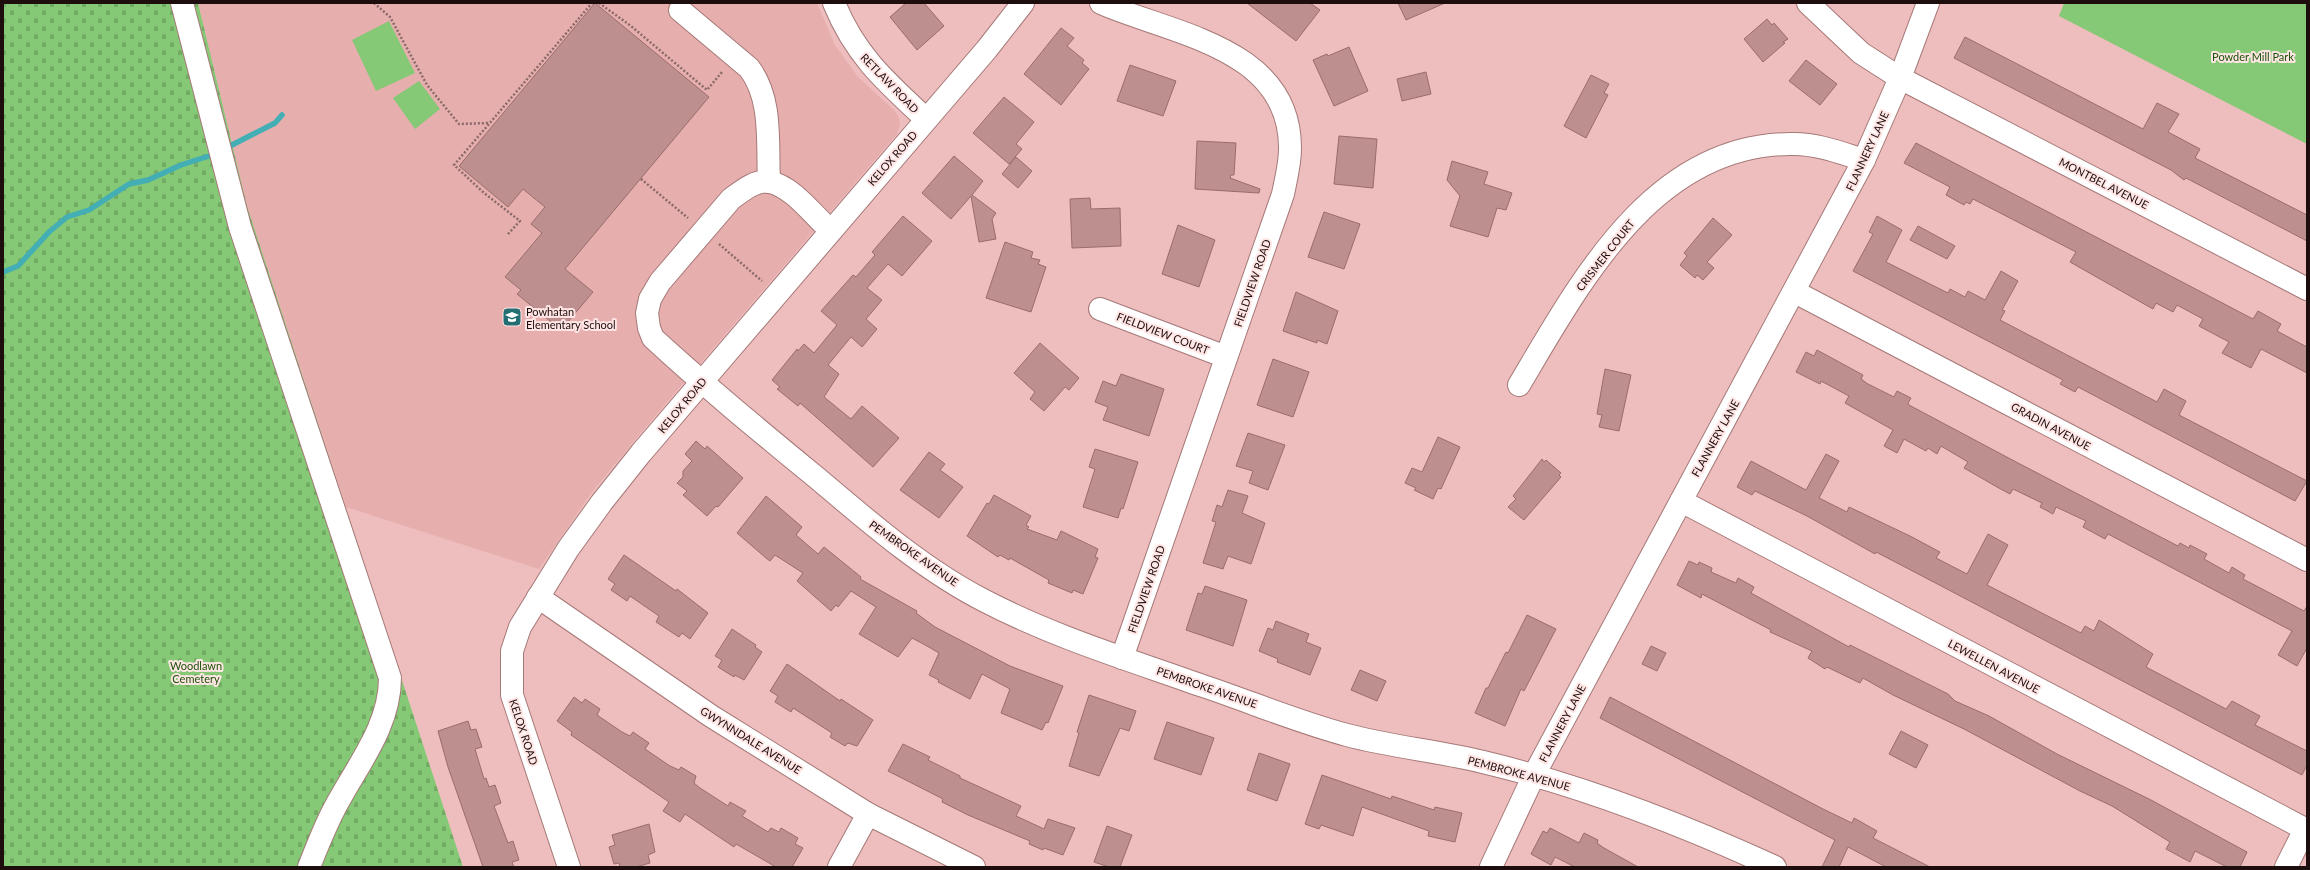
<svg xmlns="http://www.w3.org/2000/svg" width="2310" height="870" viewBox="0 0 2310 870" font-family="Lato,sans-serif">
<defs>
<pattern id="cemetery-stones" width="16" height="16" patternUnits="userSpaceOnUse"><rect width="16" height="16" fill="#85c875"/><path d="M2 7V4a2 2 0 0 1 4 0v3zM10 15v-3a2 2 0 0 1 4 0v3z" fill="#72ab64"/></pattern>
</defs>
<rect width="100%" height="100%" fill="#eebdbd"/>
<polygon fill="#e7aeae" points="198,3 817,3 835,45 858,77 894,110 899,118 900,125 897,134 645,428 592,492 539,569 346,507 247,206"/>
<g fill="#85c875">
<polygon points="2064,3 2307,3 2307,144 2059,16"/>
<polygon points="389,21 415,73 376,91 352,40"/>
<polygon points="419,81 440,109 415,129 393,98"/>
</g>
<polygon fill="url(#cemetery-stones)" points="3,3 198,3 247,206 463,867 3,867"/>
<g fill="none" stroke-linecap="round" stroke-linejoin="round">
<g stroke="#43afb4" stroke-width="5.5">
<polyline points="230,146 275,123 282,115"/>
<polyline points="3,272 18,266 49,232 67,217 89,210 129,184 148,180 181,165 209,156"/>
</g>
</g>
<g fill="#bd8f8e" stroke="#996d6d">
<polygon points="595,3 709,97 565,269 593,292 561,330 517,294 521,290 505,277 542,233 531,224 545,207 523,189 508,207 459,166"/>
<polygon points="906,3 924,3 944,26 917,50 890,17"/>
<polygon points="1247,3 1310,3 1320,10 1296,41"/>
<polygon points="1398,3 1445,3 1406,20"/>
<polygon points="1767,19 1772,25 1774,23 1788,39 1783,42 1785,43 1763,62 1744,39"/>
<polygon points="1061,28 1074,38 1067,46 1084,60 1082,63 1089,69 1061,105 1024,74"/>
<polygon points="1965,37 2143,129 2157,103 2179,114 2168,132 2200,149 2195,158 2307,215 2307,241 2186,178 2184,180 2171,170 1954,58"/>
<polygon points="1349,47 1368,91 1334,106 1313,60 1327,54 1328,56"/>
<polygon points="1806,60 1837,84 1820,105 1789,81"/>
<polygon points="1130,65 1176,81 1163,116 1117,101"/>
<polygon points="1426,72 1431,94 1402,101 1397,79"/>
<polygon points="1591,75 1609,84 1604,93 1608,95 1586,138 1564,126"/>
<polygon points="1004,97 1034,122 1016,144 1022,149 1009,164 973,133"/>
<polygon points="1339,136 1377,139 1373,188 1334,184"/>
<polygon points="1197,141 1236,143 1234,175 1231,175 1230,178 1260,189 1259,193 1195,189"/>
<polygon points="1916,143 2253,319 2258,311 2281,324 2277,331 2307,347 2307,373 2261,349 2251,368 2222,353 2229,342 2199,326 2203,319 2177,305 2173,312 2156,303 2153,309 2070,262 2076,252 1973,199 1970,204 1966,202 1964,205 1946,195 1950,187 1904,163"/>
<polygon points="954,156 983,181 972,195 996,213 992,219 996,239 979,242 971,196 951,219 922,193"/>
<polygon points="1016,157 1032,171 1018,188 1002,174"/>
<polygon points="1452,161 1488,172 1484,184 1512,193 1506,210 1497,208 1488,237 1450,226 1460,196 1447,180"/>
<polygon points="1090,198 1091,209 1120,208 1121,246 1072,248 1070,199"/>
<polygon points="1324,212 1360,224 1344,269 1308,257"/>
<polygon points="903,216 932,241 902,276 888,264 867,288 882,300 866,319 877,329 862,347 851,337 828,365 839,374 824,397 851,419 862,406 899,438 873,467 800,403 798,406 777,389 780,387 772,380 797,349 798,351 804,344 814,353 837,325 821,311 853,275 856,277 875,255 872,252"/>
<polygon points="1877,216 1902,230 1886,262 1948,293 1950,289 1965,297 1968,291 1985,300 2001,271 2018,281 2002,310 2005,311 2000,320 2157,402 2164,389 2186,401 2179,415 2307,481 2295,501 2078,387 2075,392 2060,384 2063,380 1853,271 1873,234 1869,232"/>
<polygon points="1713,218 1732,235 1707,262 1714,268 1703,280 1697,275 1695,278 1680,265 1687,256 1684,253"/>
<polygon points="1178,225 1215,240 1199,287 1162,274"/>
<polygon points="1918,226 1955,246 1947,259 1910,240"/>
<polygon points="1005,242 1033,252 1031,258 1040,260 1038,264 1046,267 1031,312 986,298"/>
<polygon points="1296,292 1338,311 1327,344 1317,340 1317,343 1283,331"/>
<polygon points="1040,343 1079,378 1069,390 1065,387 1044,411 1030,399 1035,392 1014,373"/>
<polygon points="1817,350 1863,375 1861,379 1868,384 1894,397 1897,391 1911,398 1908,403 1909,405 2018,463 2178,546 2180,543 2189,548 2190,545 2207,554 2204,559 2229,573 2232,567 2245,575 2243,579 2304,611 2307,606 2307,648 2297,666 2278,655 2292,631 2108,534 2105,539 2083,527 2086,521 2056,507 2053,514 2040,507 2042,503 2013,489 2010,494 1997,487 1964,468 1968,462 1941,446 1937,454 1928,448 1926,451 1904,439 1897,453 1884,446 1893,430 1845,403 1849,396 1821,381 1820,384 1796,372 1806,352 1814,356"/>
<polygon points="1273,359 1309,372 1293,417 1257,405"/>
<polygon points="1605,369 1631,375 1619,431 1599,427 1602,415 1597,414"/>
<polygon points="1121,374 1164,389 1149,436 1103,420 1108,407 1095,402 1103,381 1116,386"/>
<polygon points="1248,433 1285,445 1268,490 1249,483 1253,471 1236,466"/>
<polygon points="1438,437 1460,447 1441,489 1438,488 1433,499 1414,490 1416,488 1405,483 1412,468 1422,472"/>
<polygon points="696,441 705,449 707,446 743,478 718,507 716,506 707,516 683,495 687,491 677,483 683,477 683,471 692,461 685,454"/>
<polygon points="1095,449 1138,462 1123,509 1121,508 1118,518 1083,507 1095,469 1089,467"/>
<polygon points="929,452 945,464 940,470 963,487 939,518 900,490"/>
<polygon points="1826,454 1839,461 1819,498 1847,512 1849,507 1910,536 1940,552 1936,558 1967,574 1988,534 2008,545 1987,585 2081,633 2085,626 2094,631 2099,620 2153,654 2146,667 2226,709 2232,701 2260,716 2255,725 2307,751 2307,765 2302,775 1903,566 1876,552 1875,554 1807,516 1755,491 1752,495 1737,487 1751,461 1806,490"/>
<polygon points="1542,459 1544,462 1546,460 1561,473 1559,475 1561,477 1524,520 1508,507 1516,499 1513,496"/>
<polygon points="1228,490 1248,496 1242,513 1265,523 1251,564 1228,556 1223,569 1203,563 1216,522 1212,521 1217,505 1222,507"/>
<polygon points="994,495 1031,516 1026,525 1029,527 1027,529 1057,540 1061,531 1098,549 1095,557 1098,558 1083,594 1073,590 1072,593 1048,583 1049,580 1010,558 1009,560 1000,555 998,557 967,536 987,503 989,504"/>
<polygon points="766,496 802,527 796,535 818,554 824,547 861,577 860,579 917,611 916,613 935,627 1010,666 1063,686 1048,723 1046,722 1042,730 1001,713 1010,689 982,674 970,699 938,682 939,680 929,675 939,653 927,646 912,638 898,657 859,634 876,607 851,591 838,607 836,605 831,611 797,581 803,573 775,555 770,561 766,558 737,533"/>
<polygon points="624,555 676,591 677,589 708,613 690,639 682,633 679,637 656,622 659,616 630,596 627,601 611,590 615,584 608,579"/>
<polygon points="1689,561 1698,565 1699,562 1712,568 1711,572 1736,583 1738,578 1754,587 1751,593 1849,647 1850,645 1948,694 1955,701 1989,716 2057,754 2151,800 2247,852 2240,867 2227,867 2195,851 2190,862 2166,849 2170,842 2112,806 2080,791 1964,729 1893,695 1863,678 1860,683 1827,667 1825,669 1808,658 1812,651 1770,632 1771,630 1702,594 1701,598 1677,585"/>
<polygon points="1205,586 1247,600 1233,646 1186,630 1198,593 1202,594"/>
<polygon points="1527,615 1556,629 1524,691 1521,689 1505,726 1475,713 1486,688 1488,688 1506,652 1508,653"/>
<polygon points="1276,621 1309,634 1306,642 1321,648 1310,675 1277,662 1278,659 1259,651 1268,628 1273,630"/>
<polygon points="732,629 756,645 755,647 762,652 744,680 735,675 734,677 718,667 722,660 715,656"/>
<polygon points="1651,646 1666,653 1657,671 1642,664"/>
<polygon points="787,664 840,701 841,699 873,720 857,746 848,743 845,746 830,737 832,733 793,708 791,712 775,702 778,696 770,691"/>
<polygon points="1360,670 1386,681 1377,701 1351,690"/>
<polygon points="1089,695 1136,711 1129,731 1120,728 1099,776 1069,766 1079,733 1077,732"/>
<polygon points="574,697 582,703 585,699 600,709 597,715 622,732 630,736 633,732 649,743 645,749 670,766 679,770 681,767 696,776 694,783 700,788 728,806 730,802 746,811 742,816 768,832 771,828 779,832 781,828 798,838 795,844 803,848 792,867 776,867 736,844 734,847 685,814 680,822 663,811 669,802 571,735 572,732 557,721"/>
<polygon points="1610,697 1823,809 1852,823 1854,818 1877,831 1873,838 1930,867 1886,867 1848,847 1839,867 1822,867 1835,840 1600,718"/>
<polygon points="468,721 471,730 476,729 482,747 475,749 484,779 486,778 489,787 495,785 501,803 494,806 508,843 513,841 519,860 512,862 514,867 483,867 448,767 438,731"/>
<polygon points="1167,722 1214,738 1201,775 1154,759"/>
<polygon points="1901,731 1928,745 1916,768 1889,754"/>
<polygon points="903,744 930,757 928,760 960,776 960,778 1021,806 1016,816 1044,829 1048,819 1075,828 1063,855 1044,848 1043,850 1029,844 1030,841 968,815 942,802 943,799 888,771"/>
<polygon points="1259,753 1290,764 1277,801 1247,790"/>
<polygon points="1322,775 1391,799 1392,796 1434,810 1435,807 1462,813 1455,842 1428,836 1429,831 1362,807 1353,836 1321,825 1319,829 1305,824"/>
<polygon points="649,824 655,852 648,855 650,863 636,867 620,867 619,863 614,864 609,847 615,845 612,835"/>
<polygon points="1107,826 1132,835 1120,867 1109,867 1094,862"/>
<polygon points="1550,828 1579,843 1584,833 1598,840 1597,843 1604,848 1638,867 1575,867 1555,857 1551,865 1531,854 1543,831 1547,833"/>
</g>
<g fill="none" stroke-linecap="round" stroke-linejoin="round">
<defs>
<g id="minor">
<path d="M182 3 240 227 390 678C390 722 363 758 342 795 328 818 319 842 309 867"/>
<path d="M834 3C855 55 886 82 926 119"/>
<path d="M1101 3C1171 34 1291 47 1290 149 1290 164 1286 179 1283 194L1122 658"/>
<polyline points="1808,3 1861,53 1900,78 2307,289"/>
<path d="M680 10 749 68C773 99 767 144 769 182"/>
<path d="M830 230C813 215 793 187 770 182 756 179 742 191 731 199L660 282 650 299 647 313 649 328 653 338C706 387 761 432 817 478 869 522 924 570 985 601 1054 637 1130 660 1203 686 1251 702 1298 722 1347 735 1392 747 1438 751 1483 762 1584 786 1681 824 1775 867"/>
<polyline points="1795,292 2307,560"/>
<polyline points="1100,309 1226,357"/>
<path d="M1519 385C1581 281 1654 142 1794 144 1818 144 1841 153 1864 160"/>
<polyline points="1681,501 2307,830"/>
<polyline points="538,597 711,716 868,814 974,867"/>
<polyline points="569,867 512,695 512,651 520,627 568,549 602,502 641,453 987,49 1023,3"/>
<polyline points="839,867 868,814"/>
<polyline points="1491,867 1534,775 1864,160 1900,78 1928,3"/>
<polyline points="2286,867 2305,829"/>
</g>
</defs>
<use href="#minor" stroke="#a57978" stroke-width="24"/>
<g stroke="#8a6969" stroke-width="2.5" stroke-dasharray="2 2" stroke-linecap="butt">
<polyline points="374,3 390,17 427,85 459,124 489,123"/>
<polyline points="599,3 631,26 707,90 722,72"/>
<polyline points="641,179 688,218"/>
<polyline points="508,234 520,221 484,193 454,165 592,3"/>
<polyline points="719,244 762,281"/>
</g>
<use href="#minor" stroke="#fff" stroke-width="22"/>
</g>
<defs>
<symbol id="school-square" viewBox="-11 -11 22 22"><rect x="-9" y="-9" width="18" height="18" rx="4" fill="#246f73" stroke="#ffe5e4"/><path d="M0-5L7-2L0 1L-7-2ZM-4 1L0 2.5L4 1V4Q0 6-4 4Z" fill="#fff"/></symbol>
</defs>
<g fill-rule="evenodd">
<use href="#school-square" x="501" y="306" width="22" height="22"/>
</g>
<g text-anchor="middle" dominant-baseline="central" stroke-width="4" stroke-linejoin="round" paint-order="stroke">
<g font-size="11" fill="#1b5108" stroke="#ffe5e4">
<text x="2253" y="56">Powder Mill Park</text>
<text x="196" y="665">Woodlawn<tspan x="196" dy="13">Cemetery</tspan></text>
</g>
<g font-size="11" fill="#1d0d0d" stroke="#ffe5e4">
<text transform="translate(890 83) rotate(46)">RETLAW ROAD</text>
<text transform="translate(1867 151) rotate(-65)">FLANNERY LANE</text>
<text transform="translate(892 158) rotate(-49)">KELOX ROAD</text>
<text transform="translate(2104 183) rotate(27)">MONTBEL AVENUE</text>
<text transform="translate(1605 255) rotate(-52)">CRISMER COURT</text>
<text transform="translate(1252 283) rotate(-71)">FIELDVIEW ROAD</text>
<text transform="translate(1163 333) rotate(21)">FIELDVIEW COURT</text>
<text transform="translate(682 405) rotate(-50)">KELOX ROAD</text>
<text transform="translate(2051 426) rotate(28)">GRADIN AVENUE</text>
<text transform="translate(1715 438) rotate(-61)">FLANNERY LANE</text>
<text transform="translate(914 553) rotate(35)">PEMBROKE AVENUE</text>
<text transform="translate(1146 589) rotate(-71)">FIELDVIEW ROAD</text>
<text transform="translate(1994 666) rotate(28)">LEWELLEN AVENUE</text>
<text transform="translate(1207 687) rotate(19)">PEMBROKE AVENUE</text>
<text transform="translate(1562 723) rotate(-62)">FLANNERY LANE</text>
<text transform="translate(524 732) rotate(72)">KELOX ROAD</text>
<text transform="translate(751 740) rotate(32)">GWYNNDALE AVENUE</text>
<text transform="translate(1519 773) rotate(15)">PEMBROKE AVENUE</text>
</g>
<g font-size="11" fill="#1d0d0d" stroke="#ffe5e4" text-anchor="start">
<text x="526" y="311">Powhatan<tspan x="526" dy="13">Elementary School</tspan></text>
</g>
</g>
<rect width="2310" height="870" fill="none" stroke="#1d0d0d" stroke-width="8"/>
</svg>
